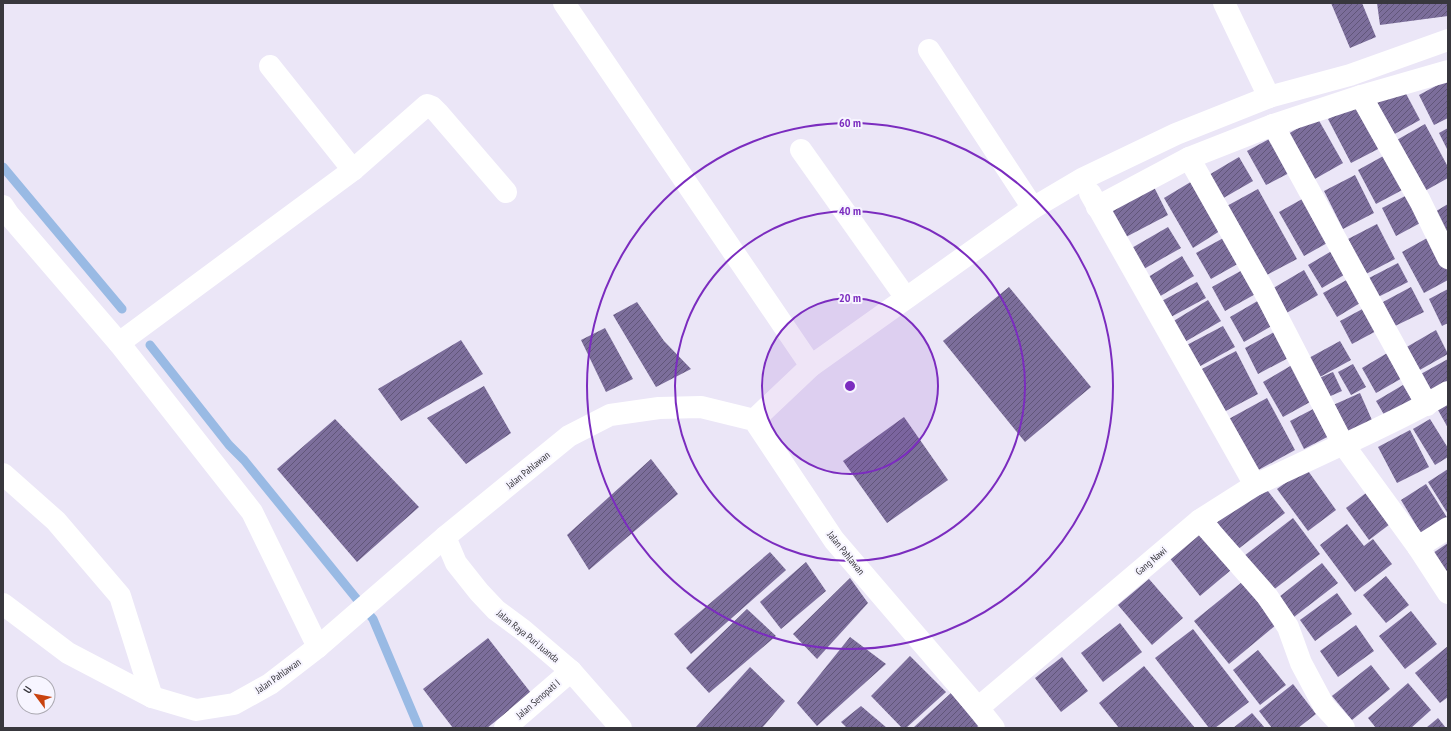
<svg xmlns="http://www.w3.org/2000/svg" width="1451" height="731" viewBox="0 0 1451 731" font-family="'PT Sans Narrow',sans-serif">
<defs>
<pattern id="building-hatch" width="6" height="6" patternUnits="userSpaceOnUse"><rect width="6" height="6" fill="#7c6e9b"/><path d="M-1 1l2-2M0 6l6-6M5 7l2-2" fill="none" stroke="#615679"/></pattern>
</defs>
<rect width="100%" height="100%" fill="#ebe6f7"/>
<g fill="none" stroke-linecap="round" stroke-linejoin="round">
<g stroke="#99bae4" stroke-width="9">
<polyline points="3,167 122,309"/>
<polyline points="150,345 229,445 244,460 373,619 419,728"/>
</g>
</g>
<g fill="url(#building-hatch)">
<polygon points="1331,3 1362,3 1376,37 1350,48"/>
<polygon points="1377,3 1448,3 1448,16 1380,25"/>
<polygon points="1447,80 1448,118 1434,125 1419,95"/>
<polygon points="1403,88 1420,120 1391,136 1374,104"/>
<polygon points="1359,103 1382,147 1351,163 1328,119"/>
<polygon points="1317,117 1343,163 1313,180 1288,134"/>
<polygon points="1425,124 1448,167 1448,178 1423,192 1395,141"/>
<polygon points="1448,128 1448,151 1439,133"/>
<polygon points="1275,136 1293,171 1266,185 1247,151"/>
<polygon points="1387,154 1406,188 1376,204 1358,170"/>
<polygon points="1239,157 1253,181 1220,200 1207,176"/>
<polygon points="1355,175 1374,213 1343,229 1324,191"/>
<polygon points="1194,180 1223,229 1193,248 1164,198"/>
<polygon points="1154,187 1168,215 1124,238 1110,211"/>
<polygon points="1258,189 1297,259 1263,277 1225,207"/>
<polygon points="1409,194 1424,221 1396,236 1382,208"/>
<polygon points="1304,198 1329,242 1304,256 1279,212"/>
<polygon points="1448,204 1448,239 1433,213"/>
<polygon points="1377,224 1395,259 1366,274 1348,239"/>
<polygon points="1168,227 1181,248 1142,270 1130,249"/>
<polygon points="1227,236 1241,262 1211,279 1196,253"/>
<polygon points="1429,237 1448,272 1448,280 1424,293 1402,252"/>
<polygon points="1335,249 1349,272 1322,288 1308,265"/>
<polygon points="1182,256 1194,276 1157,298 1145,279"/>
<polygon points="1398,263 1408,282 1378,297 1369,278"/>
<polygon points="1246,268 1259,292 1225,311 1212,287"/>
<polygon points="1304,270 1318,295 1283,315 1270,290"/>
<polygon points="1352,277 1365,300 1337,317 1323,293"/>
<polygon points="1197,282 1206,298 1169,318 1160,302"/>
<polygon points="1009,287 1091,387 1025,442 943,341"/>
<polygon points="1411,287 1424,312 1395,326 1383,302"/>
<polygon points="1448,289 1448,323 1442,326 1429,299"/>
<polygon points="1261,299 1275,324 1244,342 1230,317"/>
<polygon points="1208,300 1221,321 1183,343 1172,322"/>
<polygon points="637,302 664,341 691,369 656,387 613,315"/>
<polygon points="1368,306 1380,329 1352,344 1340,321"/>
<polygon points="1223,326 1235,347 1195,369 1183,347"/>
<polygon points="605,328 633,379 606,392 581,340"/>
<polygon points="1278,330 1292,356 1258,374 1245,348"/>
<polygon points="1436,330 1448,354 1418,371 1405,348"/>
<polygon points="461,340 483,374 401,421 378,389"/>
<polygon points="1340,341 1351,360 1318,378 1307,359"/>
<polygon points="1236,351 1258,394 1222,413 1200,370"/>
<polygon points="1389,352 1404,377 1376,393 1362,368"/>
<polygon points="1448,359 1448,386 1430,395 1419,375"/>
<polygon points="1353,364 1366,387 1351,395 1338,372"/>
<polygon points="1292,365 1312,401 1283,417 1263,382"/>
<polygon points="1333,372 1342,391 1326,398 1317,379"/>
<polygon points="1403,385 1416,407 1389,423 1376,401"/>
<polygon points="484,386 511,433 466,464 427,418"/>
<polygon points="1360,393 1375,427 1347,440 1331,406"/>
<polygon points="1267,398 1295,450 1253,473 1225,421"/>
<polygon points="1448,404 1448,428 1438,410"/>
<polygon points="1319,406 1333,434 1304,449 1290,421"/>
<polygon points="904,417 948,480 887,523 843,461"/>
<polygon points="335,419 419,507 357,562 277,469"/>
<polygon points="1430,419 1448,448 1448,457 1435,465 1413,429"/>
<polygon points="1410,430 1429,467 1397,483 1378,447"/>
<polygon points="651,459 678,494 589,570 567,535"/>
<polygon points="1306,468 1336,510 1308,531 1277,489"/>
<polygon points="1448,469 1448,514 1428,482"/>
<polygon points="1426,484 1448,519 1422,535 1401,500"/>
<polygon points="1264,486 1285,513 1237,550 1217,522"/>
<polygon points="1370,490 1394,521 1369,540 1346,508"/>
<polygon points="1293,518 1320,554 1272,591 1244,556"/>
<polygon points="1347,524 1364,546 1373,539 1392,564 1355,592 1320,545"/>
<polygon points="1199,531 1231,570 1200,596 1168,556"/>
<polygon points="1448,543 1448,574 1433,553"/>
<polygon points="770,552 786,570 691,654 674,634"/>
<polygon points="806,562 826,591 781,629 760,602"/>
<polygon points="1322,563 1338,583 1294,617 1279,597"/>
<polygon points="1386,576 1409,605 1386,623 1363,595"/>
<polygon points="850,578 868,603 817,659 793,634"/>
<polygon points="1149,579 1183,618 1152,645 1118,605"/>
<polygon points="1242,582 1276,625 1229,664 1194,621"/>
<polygon points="1337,593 1352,614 1315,641 1300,620"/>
<polygon points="747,609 776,636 709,693 686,668"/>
<polygon points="1411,611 1437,644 1405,669 1379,636"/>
<polygon points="1120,623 1142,652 1103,682 1081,653"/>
<polygon points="1356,625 1374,651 1338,677 1320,651"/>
<polygon points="1193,629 1249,702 1215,728 1209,728 1155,658"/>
<polygon points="850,637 886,664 817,726 797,703"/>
<polygon points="488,638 531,693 487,728 453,728 423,689"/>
<polygon points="1448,646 1448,697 1440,703 1415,673"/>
<polygon points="1258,650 1286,685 1260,705 1233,670"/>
<polygon points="910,656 946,692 906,728 902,728 871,696"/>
<polygon points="1062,657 1088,691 1061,712 1035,678"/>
<polygon points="1371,665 1390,689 1352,720 1332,696"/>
<polygon points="1144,666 1195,728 1119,728 1099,703"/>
<polygon points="750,667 785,701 762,728 695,728"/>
<polygon points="1408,683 1431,710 1411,728 1376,728 1368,718"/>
<polygon points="1293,684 1316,714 1298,728 1272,728 1259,711"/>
<polygon points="951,693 978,726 976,728 913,728"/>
<polygon points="861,706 887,728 847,728 841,722"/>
<polygon points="1252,713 1265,728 1233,728"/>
<polygon points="1438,718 1446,728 1426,728"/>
</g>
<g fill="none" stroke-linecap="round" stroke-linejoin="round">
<g stroke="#fff" stroke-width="22">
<polyline points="564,3 811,366"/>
<polyline points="1224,3 1269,97"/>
<polyline points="929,50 1033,208"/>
<polyline points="1361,96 1420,201 1448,258"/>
<polyline points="1273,125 1427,405"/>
<polyline points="801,150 906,298"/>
<polyline points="1189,158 1262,287 1343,444 1418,547 1448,593"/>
<polyline points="353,170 427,105 432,107 438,113 506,192"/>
<polyline points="1090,193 1255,485"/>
<polyline points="3,206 9,215 119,343 252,512 318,647"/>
<polyline points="1097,207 1189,158 1273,125 1361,96 1448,71"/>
<polyline points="119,343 353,170 270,66"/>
<polyline points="754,420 811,366 1033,208 1082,179 1176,134 1269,97 1350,75 1448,40"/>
<path d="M1354 440C1386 425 1418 410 1448 392"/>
<polyline points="3,474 56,521 120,596 152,697"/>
<polyline points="1200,520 1267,596 1288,627 1301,663 1324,706 1344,728"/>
<polyline points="445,537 456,563 479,592 496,610 523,630 571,671 621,728"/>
<polyline points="1418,547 1448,528"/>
<polyline points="3,604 68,653 152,697 196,710 234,704 270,684 318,647 445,537 569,436 610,415 659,408 701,407 754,420 834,540 978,708 994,728"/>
<polyline points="978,708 1200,520 1255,485 1343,444"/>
<polyline points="505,728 571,671"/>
</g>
</g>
<circle cx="850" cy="386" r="88" fill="#7b2cbf" fill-opacity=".12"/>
<g fill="none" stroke="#7b2cbf" stroke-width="2">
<circle cx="850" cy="386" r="88"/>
<circle cx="850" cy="386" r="175"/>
<circle cx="850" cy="386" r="263"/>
</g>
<g text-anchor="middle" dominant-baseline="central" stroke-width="4" stroke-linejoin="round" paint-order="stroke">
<g font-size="10" fill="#38373d" stroke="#f7f5ff">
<text transform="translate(528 470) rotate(-39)">Jalan Pahlawan</text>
<text transform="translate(846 553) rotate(51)">Jalan Pahlawan</text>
<text transform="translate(1151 561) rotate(-40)">Gang Nawi</text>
<text transform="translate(528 636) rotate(39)">Jalan Raya Puri Juanda</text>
<text transform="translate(278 676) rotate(-35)">Jalan Pahlawan</text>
<text transform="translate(538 699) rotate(-41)">Jalan Senopati I</text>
</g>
</g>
<circle cx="850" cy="386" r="6" fill="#7b2cbf" stroke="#f7f5ff" stroke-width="2"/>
<g font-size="12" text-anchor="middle" font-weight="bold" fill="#7b2cbf" stroke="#f7f5ff" stroke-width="4" stroke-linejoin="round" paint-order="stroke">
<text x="850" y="127">60 m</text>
<text x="850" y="215">40 m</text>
<text x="850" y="302">20 m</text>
</g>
<rect width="1451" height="731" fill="none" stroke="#38373d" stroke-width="8"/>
<g transform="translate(36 695) rotate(302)"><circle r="19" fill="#f7f5ff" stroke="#aba9b1"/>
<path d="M0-3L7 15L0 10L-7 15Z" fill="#c9420f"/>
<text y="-6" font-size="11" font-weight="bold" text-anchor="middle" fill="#38373d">U</text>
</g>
</svg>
